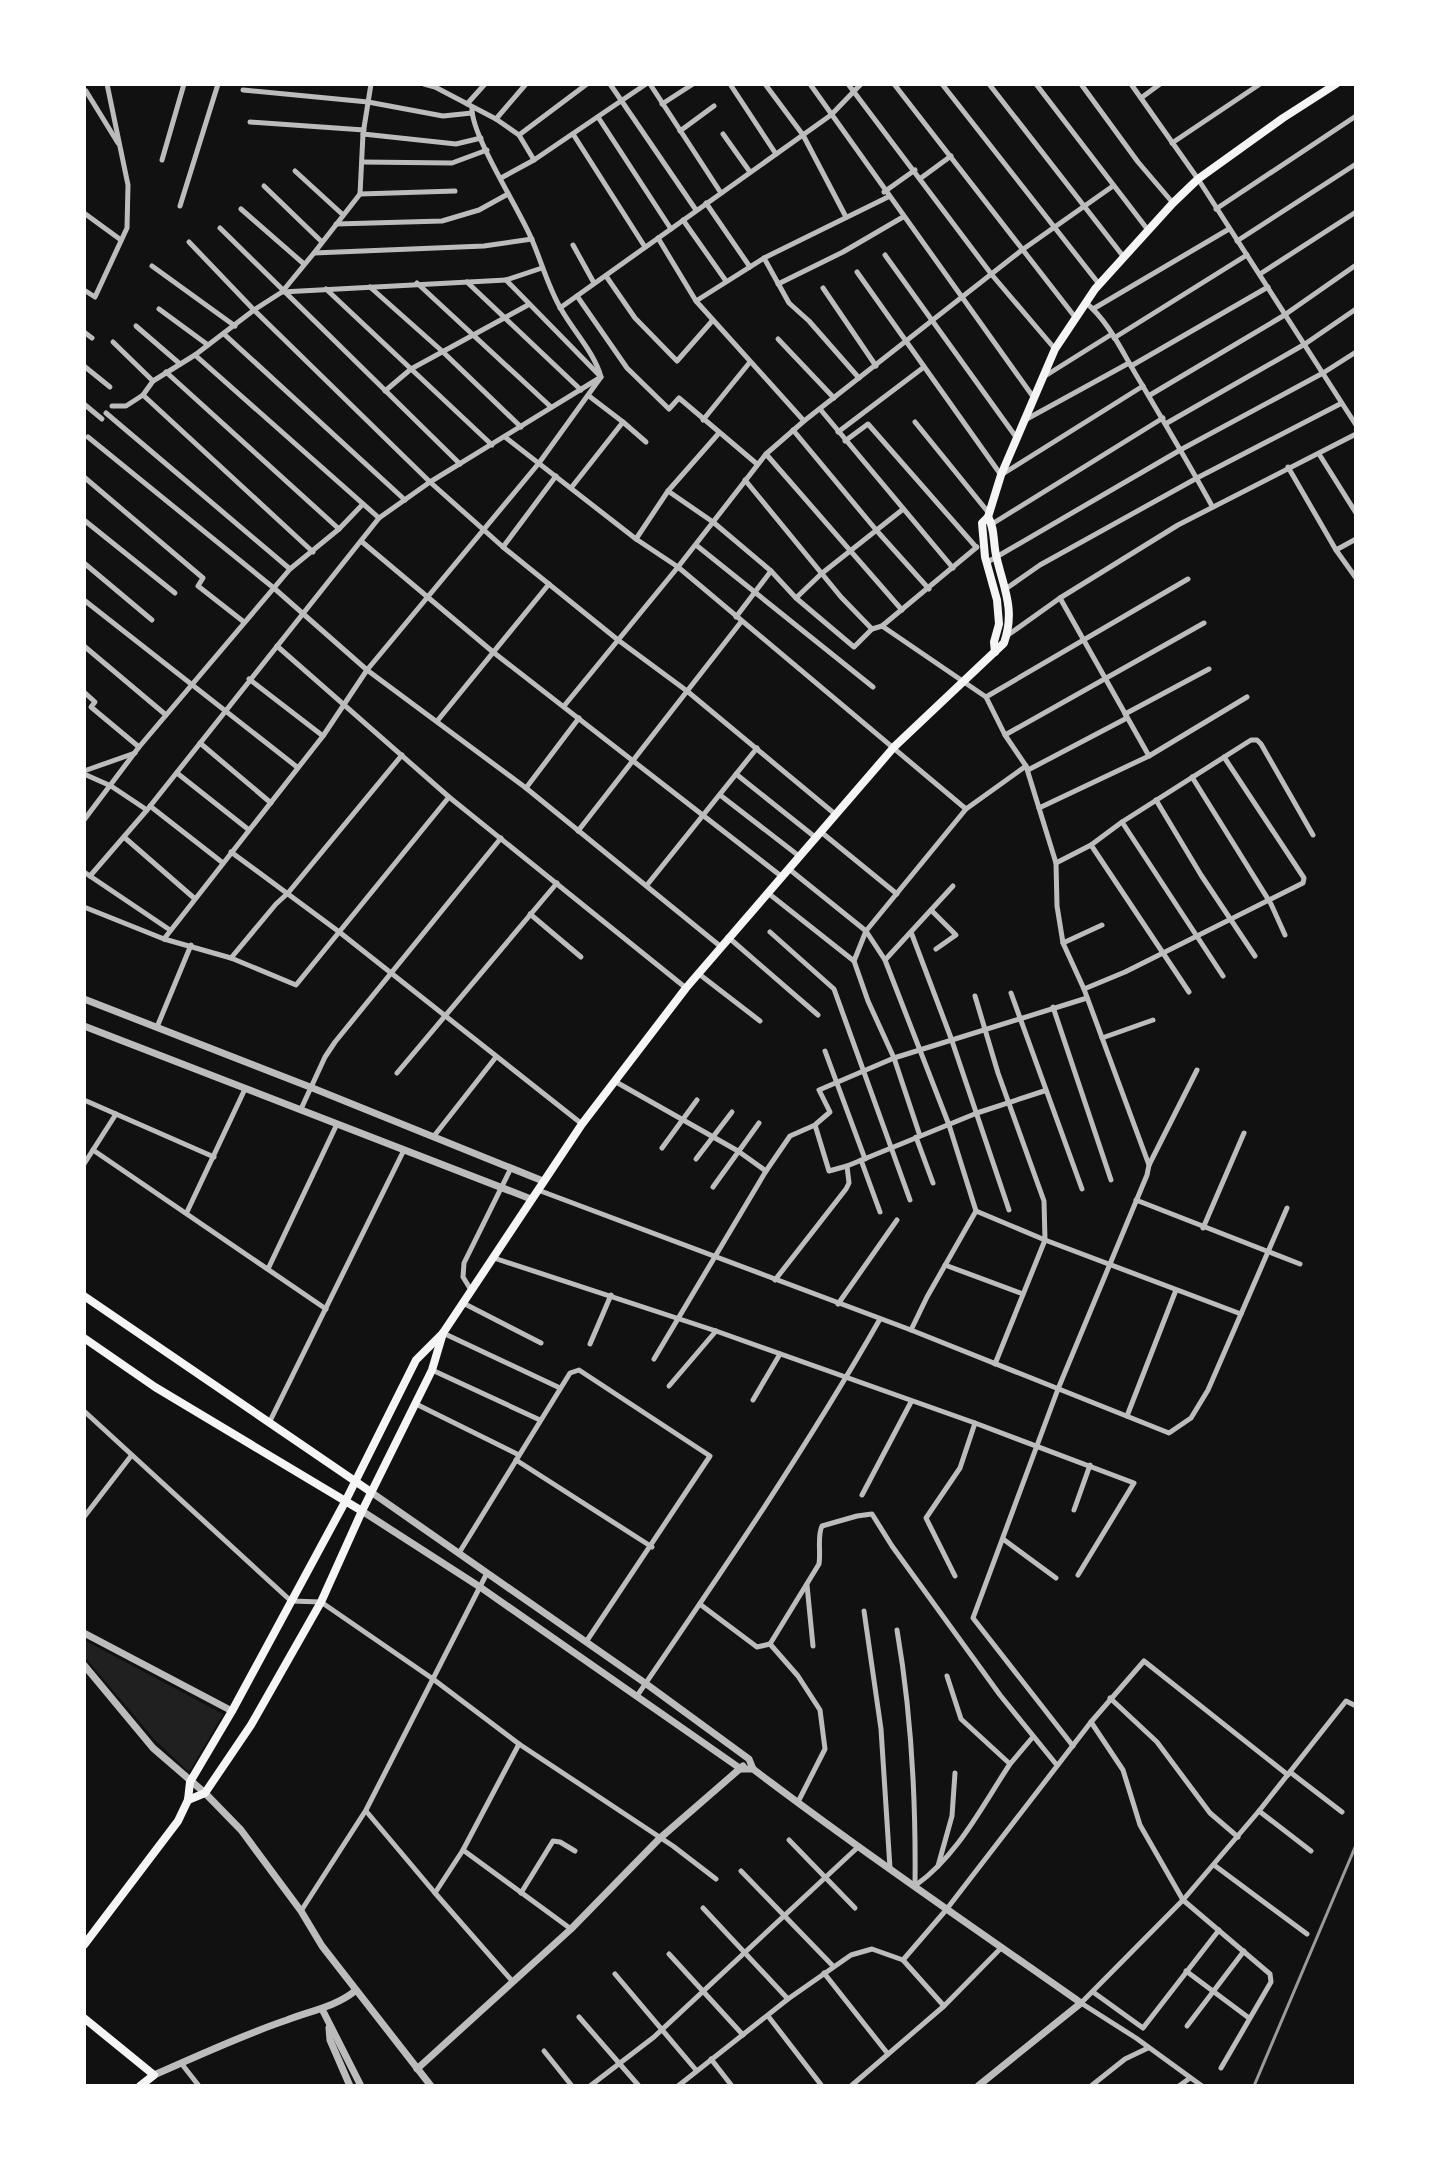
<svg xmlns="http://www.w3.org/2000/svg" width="1440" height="2170" viewBox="0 0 1440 2170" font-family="Montserrat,sans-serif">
<rect width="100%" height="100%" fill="#111"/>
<polygon fill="#202020" points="84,1640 223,1714 189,1772 155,1740 84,1656"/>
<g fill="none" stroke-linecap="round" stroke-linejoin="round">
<g stroke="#bcbcbc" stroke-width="5">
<polyline points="424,84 435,87 496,119 519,135 534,160 646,84"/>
<polyline points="610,84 696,210"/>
<polyline points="650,84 721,193"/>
<polyline points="730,84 776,154"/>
<polyline points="765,84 803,135 846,217"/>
<polyline points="810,84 1034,398"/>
<polyline points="848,84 992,275 1055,349"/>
<polyline points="894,84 1075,317"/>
<polyline points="942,84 1099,284"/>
<polyline points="989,84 1123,256"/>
<polyline points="1036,84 1148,230"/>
<polyline points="1081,84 1138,162 1173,203"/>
<polyline points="1131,84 1198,179 1356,425"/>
<polyline points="243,90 368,102 443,116 472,113"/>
<polyline points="86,91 118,143"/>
<polyline points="1141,98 1160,84"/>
<polyline points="467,104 485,84"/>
<polyline points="662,104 693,84"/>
<polyline points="598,117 671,229"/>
<polyline points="496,119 526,84"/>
<polyline points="250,122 364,130"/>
<polyline points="680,131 714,106"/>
<polyline points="363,134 456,144 481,138"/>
<polyline points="573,134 645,247"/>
<polyline points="723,134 750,172"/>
<polyline points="519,135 587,84"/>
<polyline points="1172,143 1260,84"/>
<polyline points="162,160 184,84"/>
<polyline points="362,162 452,163 487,150"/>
<polyline points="295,171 342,214"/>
<polyline points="501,178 534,160"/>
<polyline points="921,178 951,156"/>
<polyline points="264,186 322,242"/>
<polyline points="884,192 915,170"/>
<polyline points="360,194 455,191"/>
<polyline points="706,203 750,267"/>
<polyline points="180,206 218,84"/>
<polyline points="241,209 304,264"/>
<polyline points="1216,209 1356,116"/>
<polyline points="84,213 121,240"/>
<polyline points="683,220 726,281"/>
<polyline points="336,224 442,221 479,210 508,194"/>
<polyline points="220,228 460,464"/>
<polyline points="658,238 696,301 804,421"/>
<polyline points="1237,241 1356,164"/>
<polyline points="189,242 254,310 430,482 503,547 618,640 687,691 835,814"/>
<polyline points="573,245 594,283"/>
<polyline points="314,253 484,246 532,239"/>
<polyline points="885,255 1016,437"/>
<polyline points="764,258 789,303 809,321 859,378"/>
<polyline points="152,266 235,326"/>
<polyline points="857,272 1001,475 1143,386"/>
<polyline points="1260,274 1356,212"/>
<polyline points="606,276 635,318 677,361 713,320"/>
<polyline points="467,282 581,390"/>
<polyline points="417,283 551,407"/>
<polyline points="778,284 843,252 903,217"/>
<polyline points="370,287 442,351 521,427"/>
<polyline points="823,288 876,366"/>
<polyline points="326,289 492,445"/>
<polyline points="84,290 95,297 127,228 128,185 107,84"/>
<polyline points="282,292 506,280 542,268"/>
<polyline points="577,296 627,368 669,409 679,398 757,464"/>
<polyline points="696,301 764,258 888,197"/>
<path d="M1085 302C1110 322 1124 356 1141 383 1165 424 1189 464 1212 506"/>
<polyline points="560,308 831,115 861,84"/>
<polyline points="159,309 208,345"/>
<polyline points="1093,309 1229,229"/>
<polyline points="136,326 180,364"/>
<polyline points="84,332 92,338"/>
<polyline points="224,334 405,500"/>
<polyline points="1114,338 1247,255"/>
<polyline points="778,339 834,398"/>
<polyline points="113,342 153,381"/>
<polyline points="195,355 379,518"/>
<polyline points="84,366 110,387"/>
<polyline points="1131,366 1268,287"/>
<polyline points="166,372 339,529"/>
<polyline points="1045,376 1112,334"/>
<polyline points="385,391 411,369 528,305"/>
<polyline points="143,395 313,552"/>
<polyline points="1150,395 1283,316 1356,265"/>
<polyline points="84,404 102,419"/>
<polyline points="112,406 126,406 143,395 153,381 195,355 254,310 282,292 314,253 360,194 363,134 371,84"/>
<polyline points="820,409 953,568"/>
<polyline points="106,413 290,569"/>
<polyline points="703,420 750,362"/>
<polyline points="1025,420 1129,363"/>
<polyline points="623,422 646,442"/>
<polyline points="915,422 988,512"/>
<polyline points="1167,423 1305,344 1356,309"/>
<polyline points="793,430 877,531 929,589"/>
<polyline points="838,432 924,367"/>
<polyline points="88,437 275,589 367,670 526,788 720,946"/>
<polyline points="505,437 636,539 678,567 966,809"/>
<polyline points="845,441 868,424 976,547"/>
<polyline points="766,454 902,610"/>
<polyline points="1319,454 1356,513"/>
<polyline points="1288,467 1336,550 1356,578"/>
<polyline points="84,477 203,578 198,586 244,622"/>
<polyline points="745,480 841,597 872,629 882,626 986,697 1005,735 1026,766 1056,863 1057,906 1063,943 1084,989 1149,1165"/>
<polyline points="571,488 623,422 589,396"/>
<polyline points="668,491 713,522 771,571 796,598 854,647 872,629"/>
<polyline points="84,520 175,593"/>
<polyline points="992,524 1163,418"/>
<polyline points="636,539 668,491 719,433"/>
<polyline points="361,541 493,652 781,876"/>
<polyline points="696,545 873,687"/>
<polyline points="503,547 556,476"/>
<polyline points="1336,550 1356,539"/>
<polyline points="84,563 152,620"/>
<polyline points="986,563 1182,449 1323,373 1356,352"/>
<polyline points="1007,588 1040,565 1197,478 1340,404"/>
<polyline points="796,598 821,574 902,510"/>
<polyline points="1060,598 1149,756"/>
<polyline points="84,600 297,767"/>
<polyline points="736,617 771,571"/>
<polyline points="882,626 977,547"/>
<polyline points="1008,635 1060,598 1178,525 1356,434"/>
<polyline points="84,646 166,715"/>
<polyline points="277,646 449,797 686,988"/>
<polyline points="249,679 323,736"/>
<polyline points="84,692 95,702 91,707 139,747"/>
<polyline points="986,697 1188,579"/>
<polyline points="564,706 678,567 766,454 804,421 1022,250 1113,186"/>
<polyline points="438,720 549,584"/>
<polyline points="1005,735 1204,623"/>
<polyline points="200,743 271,803"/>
<polyline points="84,771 135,753"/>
<polyline points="177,773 249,830"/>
<polyline points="84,774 111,786 147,810"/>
<polyline points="736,774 815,837"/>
<polyline points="1192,777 1271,904 1285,935"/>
<polyline points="526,788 579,718"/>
<polyline points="720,795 799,856"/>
<polyline points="1156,800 1201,875 1255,956"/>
<polyline points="150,806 223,863"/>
<polyline points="1039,808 1149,756 1247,697"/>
<polyline points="84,820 139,747 290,569 339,529 363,504"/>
<polyline points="1122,822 1223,976"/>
<polyline points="578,831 741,622"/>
<polyline points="821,832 897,894"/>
<polyline points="124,837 194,898"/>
<polyline points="1091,845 1189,992"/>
<polyline points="231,852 338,931 582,1124"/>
<polyline points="1056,863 1091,845 1122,822 1251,740 1257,740 1261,744 1313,835"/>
<polyline points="789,869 866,931 885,960 949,1125 976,1211 927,1297 911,1330"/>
<polyline points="84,872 170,930"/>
<polyline points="90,876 147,810 379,518 430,482 601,377 506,280"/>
<polyline points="647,885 757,748"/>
<polyline points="768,893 854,961"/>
<polyline points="84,907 164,939 231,958 296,985 449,797"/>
<polyline points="931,910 956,935 936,949"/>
<polyline points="530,914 581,957"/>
<polyline points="770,932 834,989 910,1200"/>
<polyline points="911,932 951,1038 1009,1210"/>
<polyline points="728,937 818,1015"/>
<path d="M164 939 323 736 367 670 539 463 601 377C594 352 574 332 561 309 548 287 542 263 532 240 520 210 470 134 472 107"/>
<polyline points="1063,943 1102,925"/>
<polyline points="231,958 276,904 288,893 402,755"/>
<polyline points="885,960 953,886"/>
<polyline points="699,974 760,1021"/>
<polyline points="1084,989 1125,972 1303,883 1304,878 1224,757"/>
<polyline points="1011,993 1082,1189"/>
<polyline points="975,996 998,1073 1044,1201 1045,1240 995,1364"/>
<polyline points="1053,1007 1111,1180"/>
<polyline points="157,1027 191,945"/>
<polyline points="1102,1038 1153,1020"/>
<polyline points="825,1051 865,1159"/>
<polyline points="397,1073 557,883"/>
<polyline points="616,1082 738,1151 766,1171"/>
<polyline points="84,1100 214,1157"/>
<polyline points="301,1109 325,1057 335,1042 501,838"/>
<polyline points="816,1124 830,1112 819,1090 894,1058 1087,998"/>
<polyline points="434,1136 496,1057"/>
<polyline points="920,1136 894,1058 868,1001 854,961 866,931 966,809 1026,766 1028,770 1127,718 1125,714 1209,669"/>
<polyline points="916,1137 933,1183"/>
<polyline points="662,1148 697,1100"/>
<polyline points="93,1150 326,1309"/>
<polyline points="696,1159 732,1112"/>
<polyline points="861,1160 880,1212"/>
<polyline points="84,1164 116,1114"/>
<polyline points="713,1187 759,1123"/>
<polyline points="538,1190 911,1330 1169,1433 1191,1418 1208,1390 1287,1208"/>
<polyline points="1136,1200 1300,1264"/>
<polyline points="976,1211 1045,1240 1241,1314"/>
<polyline points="187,1212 245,1089"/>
<polyline points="1203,1228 1244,1133"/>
<polyline points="494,1258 716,1331 975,1423 1134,1483 1078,1575"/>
<polyline points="945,1265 1023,1294"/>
<polyline points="268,1269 337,1124"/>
<polyline points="775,1280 846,1189 849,1183 847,1166"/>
<polyline points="471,1290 463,1277 464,1263 511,1168"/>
<polyline points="463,1303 541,1343"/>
<polyline points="838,1304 897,1220"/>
<polyline points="443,1333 560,1388"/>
<polyline points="590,1344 611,1295"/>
<polyline points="654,1359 766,1171 790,1136 815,1125 829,1171 847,1166 977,1113 1044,1091"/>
<polyline points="432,1370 540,1420"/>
<polyline points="669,1386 716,1331"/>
<polyline points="753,1400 780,1354"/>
<polyline points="416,1404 519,1455"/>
<polyline points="84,1411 291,1601 321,1602 433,1679 519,1744 673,1846 716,1879"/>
<polyline points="1127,1416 1176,1290"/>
<polyline points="270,1421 404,1150"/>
<polyline points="516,1460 652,1547"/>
<polyline points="862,1495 911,1402"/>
<polyline points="1074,1510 1090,1465"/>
<polyline points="84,1517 131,1456"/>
<polyline points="1003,1539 1056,1578"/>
<polyline points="459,1553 570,1373 579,1370 710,1456 586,1642"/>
<polyline points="955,1576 926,1518 960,1468 975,1423"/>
<polyline points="807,1585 813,1646"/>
<path d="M701 1605 757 1647 770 1644 819 1564C821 1552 817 1536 822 1526L857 1516 872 1514 892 1546 1000 1695 1056 1764"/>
<polyline points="864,1611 881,1729 890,1868"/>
<path d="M897 1630C911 1711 916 1803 915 1886"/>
<polyline points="770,1644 798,1676 820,1710 825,1749 798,1802"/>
<polyline points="947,1676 961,1719 1010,1764 1032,1738"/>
<path d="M637 1696C721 1573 806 1449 880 1319"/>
<polyline points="1110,1698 1157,1742 1210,1813 1238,1837"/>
<polyline points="1091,1722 1144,1661 1288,1775"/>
<polyline points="519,1744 463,1850 571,1929"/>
<polyline points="1073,1746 973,1618 1058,1389 1147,1175 1149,1165 1197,1070"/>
<polyline points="1290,1772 1342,1812"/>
<polyline points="366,1811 435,1893 463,1850"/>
<polyline points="1259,1811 1311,1851"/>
<polyline points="789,1840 855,1908"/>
<polyline points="1214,1865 1307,1934"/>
<polyline points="938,1866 952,1816 955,1773"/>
<polyline points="741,1871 833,1966"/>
<path d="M916 1885C958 1855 982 1806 1010 1764"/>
<polyline points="435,1893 513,1982"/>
<polyline points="521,1893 553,1841 560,1842 575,1851"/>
<polyline points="703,1908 788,1999"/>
<polyline points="301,1911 366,1810 487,1573"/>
<polyline points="669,1954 743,2035"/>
<polyline points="903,1960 944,2006"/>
<polyline points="1186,1971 1249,2018"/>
<polyline points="824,1973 888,2054"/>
<polyline points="615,1974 696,2070"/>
<polyline points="1093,1992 1143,2028 1219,1930"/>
<polyline points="768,2016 822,2086"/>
<polyline points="579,2017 639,2086"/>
<polyline points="1187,2026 1244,1951"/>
<polyline points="544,2051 572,2086"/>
<polyline points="711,2059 732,2086"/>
<polyline points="181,2063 199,2086"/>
<polyline points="590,2086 654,2037 857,1848"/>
<polyline points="678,2086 788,1999 851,1955 872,1949 903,1960 946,1910 1091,1722 1123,1770 1140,1825 1183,1900 1270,1974 1271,1982 1221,2068"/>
<polyline points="851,2086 944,2006 1002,1947"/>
<polyline points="1091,2086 1125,2059 1148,2048"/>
<polyline points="1179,2086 1190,2078"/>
<polyline points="1202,2086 1136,2038 1081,2003 1183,1900 1259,1811 1346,1701 1356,1706"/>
</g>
<g stroke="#bcbcbc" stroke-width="7">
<polyline points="84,999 310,1087 543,1181"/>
<polyline points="84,1026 531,1199"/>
<path d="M371 1492 645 1683 749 1759 753 1769C860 1850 971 1926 1081 2003L978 2086"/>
<polyline points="362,1511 480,1587 741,1769 753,1769"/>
<polyline points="84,1633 232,1711"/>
<polyline points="84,1665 153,1748 205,1793 241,1830 301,1911 322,1946 431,2086"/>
<polyline points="322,2009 361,2086"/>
<polyline points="329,2028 330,2040 350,2086"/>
<polyline points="417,2069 571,1929 659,1839 743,1766"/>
<path d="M154 2075C198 2056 242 2035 287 2020 310 2011 335 2007 355 1991"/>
</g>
<g stroke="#f5f5f5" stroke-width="8">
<polyline points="995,652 994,642 999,624 997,600 985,557 982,523 988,517 1001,475 1055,349 1095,289 1173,203 1198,179 1283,118 1336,84"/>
<polyline points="84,1296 371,1492"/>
<polyline points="84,1338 155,1387 362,1511"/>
<polyline points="188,1800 205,1793 251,1725 321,1602 362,1511 432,1370 443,1333"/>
<path d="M84 1945 178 1821 188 1800 190 1782 232 1711 345 1502 416 1360 443 1333 582 1124 686 988 894 747 1004 643C1016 609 1003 587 996 555 993 542 995 528 988 517"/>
<polyline points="84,2018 154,2075 140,2086"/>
</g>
<polyline stroke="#9a9a9a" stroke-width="3" points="1254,2086 1356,1845"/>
</g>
<rect width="1440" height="2170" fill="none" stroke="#ffffff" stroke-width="172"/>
</svg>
